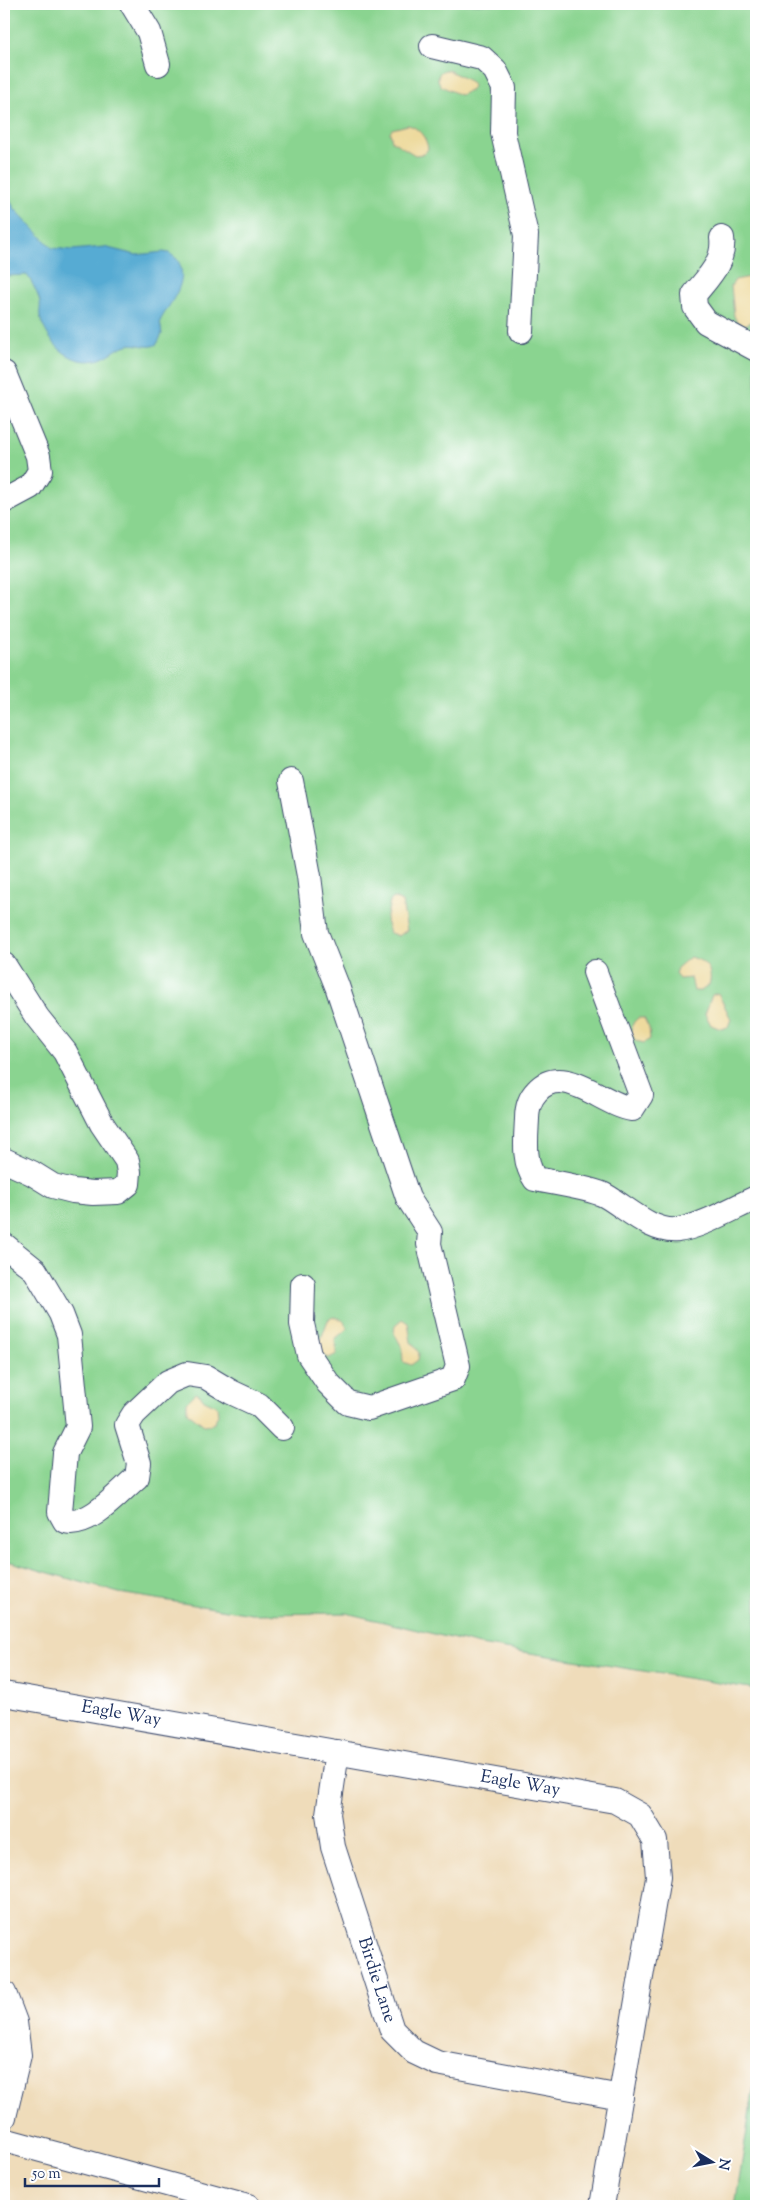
<svg xmlns="http://www.w3.org/2000/svg" width="760" height="2210" viewBox="0 0 760 2210" font-family="'Sorts Mill Goudy',serif">
<rect width="100%" height="100%" fill="#fff"/>
<filter id="ink" filterUnits="userSpaceOnUse"><feTurbulence type="fractalNoise" baseFrequency=".02" numOctaves="2"/><feDisplacementMap in="SourceGraphic" scale="10" xChannelSelector="R" yChannelSelector="G"/><feConvolveMatrix kernelMatrix="1 2 1 2 8 2 1 2 1" color-interpolation-filters="sRGB"/></filter>
<filter id="wash" filterUnits="userSpaceOnUse"><feTurbulence type="fractalNoise" baseFrequency=".0096" numOctaves="4" result="noise"/><feDisplacementMap in="SourceGraphic" scale="20" xChannelSelector="R" yChannelSelector="G"/><feGaussianBlur stdDeviation="1.12" result="paint"/><feColorMatrix in="noise" values="0 0 0 0 0 0 0 0 0 0 0 0 0 0 0 0 0 1.4 0 .05"/><feComposite in="paint" operator="in"/></filter>
<g filter="url(#wash)">
<rect width="100%" height="100%" fill="#efdcba"/>
<g fill="#8ad490" stroke="#528277">
<polygon points="4,4 756,4 756,1689 480,1645 346,1613 252,1614 119,1593 4,1560"/>
<polygon points="756,2073 756,2206 735,2206"/>
</g>
<g fill="#eeda9e" stroke="#84847e">
<path d="M448 70 471 82 473 86 471 90 460 95 441 86 438 80C438 73 441 70 448 70Z"/>
<path d="M408 125C418 127 427 138 428 149L424 154 415 155 392 141 390 132 392 129Z"/>
<polygon points="750,277 756,279 756,305 753,321 745,325 737,322 734,316 731,286 735,280"/>
<polygon points="394,898 402,902 407,930 399,936 390,933 386,921 390,901"/>
<path d="M690 957C704 960 714 969 709 985L701 991H694L691 978 679 979 675 974 677 968Z"/>
<polygon points="718,993 731,1019 728,1027 721,1029 711,1025 705,1014 712,995"/>
<path d="M638 1018H644L649 1028 650 1039 644 1043 636 1041C629 1033 630 1024 638 1018Z"/>
<path d="M333 1317C341 1318 346 1321 347 1329L335 1339 337 1354 329 1358 322 1355 319 1344 328 1320Z"/>
<polygon points="402,1319 408,1323 411,1342 419,1353 418,1360 411,1365 403,1362 402,1347 394,1333 395,1325"/>
<polygon points="196,1393 201,1396 204,1400 217,1406 218,1415 213,1424 204,1425 187,1412 187,1402"/>
</g>
<path fill="#57abd3" stroke="#396d98" d="M4 189 14 208 52 248 72 250 104 247 136 255 163 252 169 253 177 259C191 281 170 302 160 321L162 334 157 344C148 350 137 342 127 345 116 348 107 358 96 360 69 366 47 341 40 317 39 312 41 307 40 302 38 294 32 282 27 275L4 276Z"/>
</g>
<g filter="url(#ink)">
<g fill="none" stroke-linecap="round" stroke-linejoin="round">
<defs>
<g id="minor">
<polyline points="132,4 149,32 158,64"/>
<polyline points="432,46 482,58 495,70 504,88 503,133 526,235 521,331"/>
<path d="M722 238C725 262 708 277 694 295L695 307 706 322 756 349"/>
<polyline points="4,373 38,456 40,471 30,487 4,501"/>
<polyline points="291,781 309,876 316,933 337,986 408,1198 430,1232 429,1244 458,1366 453,1379 369,1408 348,1403 328,1383 309,1355 302,1324 303,1285"/>
<polyline points="4,965 37,1017 65,1052 102,1124 127,1161 129,1172 128,1184 118,1192 93,1193 73,1191 53,1186 32,1173 4,1160"/>
<path d="M595 972 641 1095 632 1109C603 1105 563 1062 537 1091 530 1098 527 1109 527 1119 526 1139 523 1162 535 1179 551 1182 594 1189 606 1196 627 1208 652 1233 678 1230 703 1226 733 1208 756 1198"/>
<path d="M4 1245 35 1270 61 1314 69 1335 78 1427 65 1453 60 1512 65 1521C89 1528 119 1492 137 1477L139 1463 127 1425 134 1414 168 1382 187 1374 206 1377 231 1392 259 1405 282 1428"/>
<path id="s1" d="M4 1694 615 1801 640 1815 655 1840 658 1877 602 2206"/>
<path id="s2" d="M337 1752 328 1814 333 1847 392 2030 414 2052 437 2063 621 2097"/>
<polyline points="4,1993 15,2022 19,2055 4,2117"/>
<polyline points="4,2140 248,2206"/>
</g>
</defs>
<use href="#minor" stroke="#3b496c" stroke-width="26"/>
<use href="#minor" stroke="#fff" stroke-width="24"/>
</g>
</g>
<g text-anchor="middle" dominant-baseline="central" stroke-width="4" stroke-linejoin="round" paint-order="stroke">
<g font-size="18" fill="#1b2f5e" stroke="#fff">
<text stroke="none"><textPath href="#s1" startOffset="119">Eagle Way</textPath></text>
<text stroke="none"><textPath href="#s1" startOffset="524">Eagle Way</textPath></text>
<text stroke="none"><textPath href="#s2" startOffset="236">Birdie Lane</textPath></text>
</g>
</g>
<rect width="760" height="2210" fill="none" stroke="#fff" stroke-width="20"/>
<g transform="translate(712 2162) rotate(100)" stroke="#ffffff" stroke-width="4" paint-order="stroke">
<path d="M0-4L9 19L0 12L-9 19Z" fill="#1b2f5e"/>
<text y="-8" font-size="14" font-weight="bold" text-anchor="middle" fill="#1b2f5e">N</text>
</g>
<path d="M25 2178v8h134v-8" fill="none" stroke="#1b2f5e" stroke-width="2.5"/>
<text x="32" y="2178" font-size="15" fill="#1b2f5e" stroke="#ffffff" stroke-width="4" paint-order="stroke">50 m</text>
</svg>
